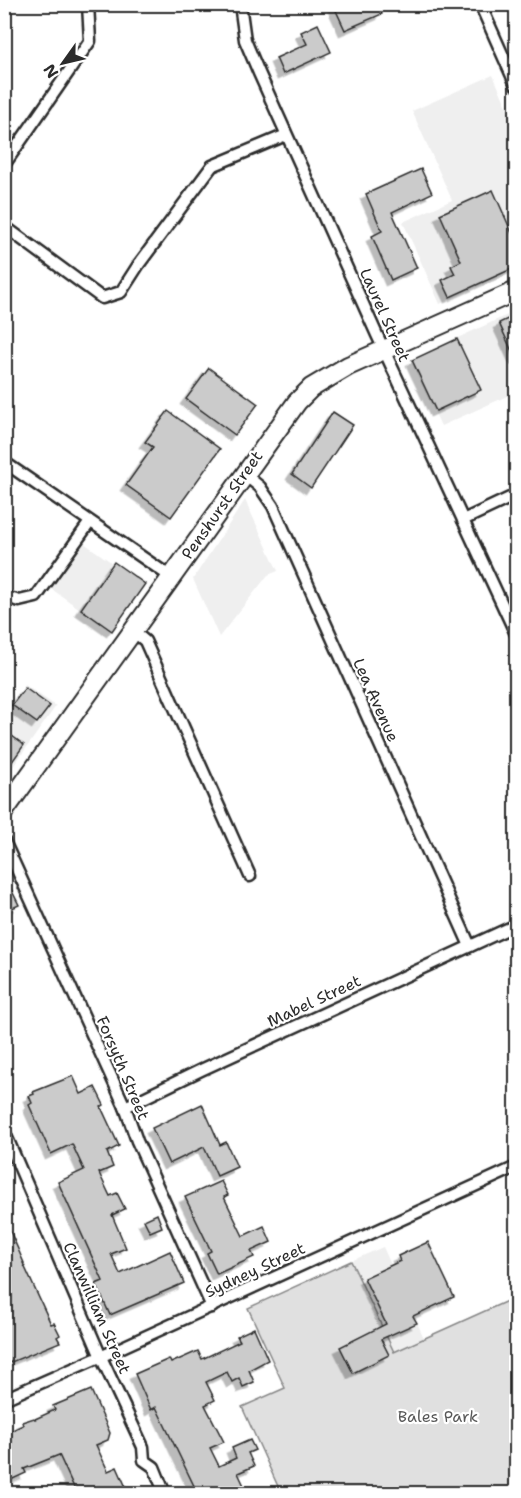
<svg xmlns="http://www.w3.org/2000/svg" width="521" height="1498" viewBox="0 0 521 1498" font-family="'Shantell Sans',sans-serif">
<defs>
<filter id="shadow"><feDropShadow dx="-5.5" dy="5.5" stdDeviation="0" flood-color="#0004"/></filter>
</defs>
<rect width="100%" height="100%" fill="#fff"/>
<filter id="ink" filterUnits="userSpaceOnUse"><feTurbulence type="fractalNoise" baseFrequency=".0167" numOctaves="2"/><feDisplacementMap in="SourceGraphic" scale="12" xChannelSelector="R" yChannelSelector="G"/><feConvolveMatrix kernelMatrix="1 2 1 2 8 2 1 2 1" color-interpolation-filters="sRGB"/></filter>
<g filter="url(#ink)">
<g fill="#efefef">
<polygon points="493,75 516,127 516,268 440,304 403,222 452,200 412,111"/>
<polygon points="516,311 516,392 441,426 410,360"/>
<polygon points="245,500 278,571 268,575 219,637 193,579"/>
<polygon points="84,543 142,584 110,630 50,588"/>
<polygon points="25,685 56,706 5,778 5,714"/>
<polygon points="383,1247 424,1338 394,1352 351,1261"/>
</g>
<polygon fill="#e0e0e0" stroke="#868686" stroke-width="1.5" points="351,1261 394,1352 516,1297 516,1493 281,1493 242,1407 285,1388 248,1308"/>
<g fill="#cbcbcb" stroke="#2b2b2b" stroke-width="1.5" filter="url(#shadow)">
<polygon points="333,4 377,4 382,14 345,30"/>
<polygon points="318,24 331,52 283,74 276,58 307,44 301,32"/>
<polygon points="421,169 432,193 392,212 417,268 391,280 372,236 382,231 366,194"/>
<polygon points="493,190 516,242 516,267 450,297 442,280 455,274 451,266 461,261 440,214"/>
<polygon points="516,315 516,360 499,323"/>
<polygon points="457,339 481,390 436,411 412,360"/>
<polygon points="209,368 258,404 235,435 186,399"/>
<polygon points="168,411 220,449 171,517 126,485 153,447 145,442"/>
<polygon points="333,412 353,425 311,488 292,474"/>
<polygon points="114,562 145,584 112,631 81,609"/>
<polygon points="25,688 50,706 37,723 12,705"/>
<polygon points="4,730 24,745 4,773"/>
<polygon points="4,875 19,905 4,912"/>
<polygon points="73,1076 81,1094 95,1087 104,1105 101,1107 119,1146 107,1152 113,1167 99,1173 110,1196 117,1193 125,1209 112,1215 126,1248 111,1254 120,1274 170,1251 184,1283 110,1315 96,1284 103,1281 58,1182 84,1170 72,1144 51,1154 29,1105 32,1103 29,1096 34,1094 33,1092"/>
<polygon points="202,1104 220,1145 226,1142 237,1167 217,1176 204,1147 169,1164 152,1128"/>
<polygon points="221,1181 228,1195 224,1197 243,1236 264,1226 271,1242 251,1251 254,1257 217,1274 207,1253 211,1251 185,1197"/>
<polygon points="157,1214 162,1227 150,1232 144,1220"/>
<polygon points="4,1217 24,1263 23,1263 51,1324 54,1323 60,1335 57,1337 60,1342 4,1365"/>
<polygon points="428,1242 454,1297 413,1316 417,1323 381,1339 389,1355 353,1373 340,1347 386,1324 364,1278 400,1261 398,1256"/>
<polygon points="254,1328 268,1360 249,1370 254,1382 243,1387 239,1378 232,1382 227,1372 206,1382 215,1400 205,1405 224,1442 210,1448 219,1466 236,1458 232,1448 250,1440 255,1450 248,1453 254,1466 238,1473 248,1494 198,1494 156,1407 151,1410 135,1374 169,1359 171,1363 198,1351 202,1359 240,1341 237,1336"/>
<polygon points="91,1390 110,1433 108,1440 96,1445 108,1471 117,1467 129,1494 77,1494 59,1455 24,1469 26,1473 4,1483 4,1434 23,1425 22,1422 34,1418 35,1419 55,1410 53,1406"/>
</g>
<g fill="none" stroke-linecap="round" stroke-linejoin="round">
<defs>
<g id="street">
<polyline points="240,4 245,40 259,73 377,335 516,634"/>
<polyline points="480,4 516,85"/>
<polyline points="4,165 90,41 88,4"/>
<polyline points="4,226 102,298 121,292 139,264 212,166 286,135"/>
<polyline points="4,462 171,577"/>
<polyline points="244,474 260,487 273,506 470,946"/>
<polyline points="463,520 516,495"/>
<polyline points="4,596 19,601 36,597 90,522"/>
<polyline points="133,631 145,641 250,876"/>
<polyline points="4,841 125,1107 137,1141 212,1307"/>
<polyline points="125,1107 201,1070 516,925"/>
<polyline points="4,1131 101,1357 143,1447 144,1460 154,1467 165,1494"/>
<polyline points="4,1399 118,1349 516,1167"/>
</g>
<polyline id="primary" points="4,811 297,402 311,388 348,366 516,291"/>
</defs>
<use href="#street" stroke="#2b2b2b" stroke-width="15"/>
<use href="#primary" stroke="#2b2b2b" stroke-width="22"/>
<use href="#street" stroke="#fff" stroke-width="10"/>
<use href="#primary" stroke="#fff" stroke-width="18"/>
</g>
</g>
<g text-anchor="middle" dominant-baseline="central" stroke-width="4.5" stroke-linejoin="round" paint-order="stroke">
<g font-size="16" fill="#2b2b2b" stroke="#fff">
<text transform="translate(385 315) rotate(66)">Laurel Street</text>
<text transform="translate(222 505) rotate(-55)">Penshurst Street</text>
<text transform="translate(376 700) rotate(66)">Lea Avenue</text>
<text transform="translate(314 1001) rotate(-25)">Mabel Street</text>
<text transform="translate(123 1068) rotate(67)">Forsyth Street</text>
<text transform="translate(255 1270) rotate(-25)">Sydney Street</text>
<text transform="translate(97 1308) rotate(66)">Clanwilliam Street</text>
</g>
<g font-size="16" fill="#585858" stroke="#fff">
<text x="438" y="1416">Bales Park</text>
</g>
</g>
<rect width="521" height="1498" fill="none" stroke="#fff" stroke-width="24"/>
<rect x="12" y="12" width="497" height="1474" fill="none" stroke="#2b2b2b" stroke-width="2" filter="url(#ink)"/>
<g transform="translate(63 63) rotate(236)" stroke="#ffffff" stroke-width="4.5" paint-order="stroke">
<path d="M0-4.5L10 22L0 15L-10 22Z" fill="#2b2b2b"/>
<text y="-9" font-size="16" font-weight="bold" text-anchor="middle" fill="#2b2b2b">N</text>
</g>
</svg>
